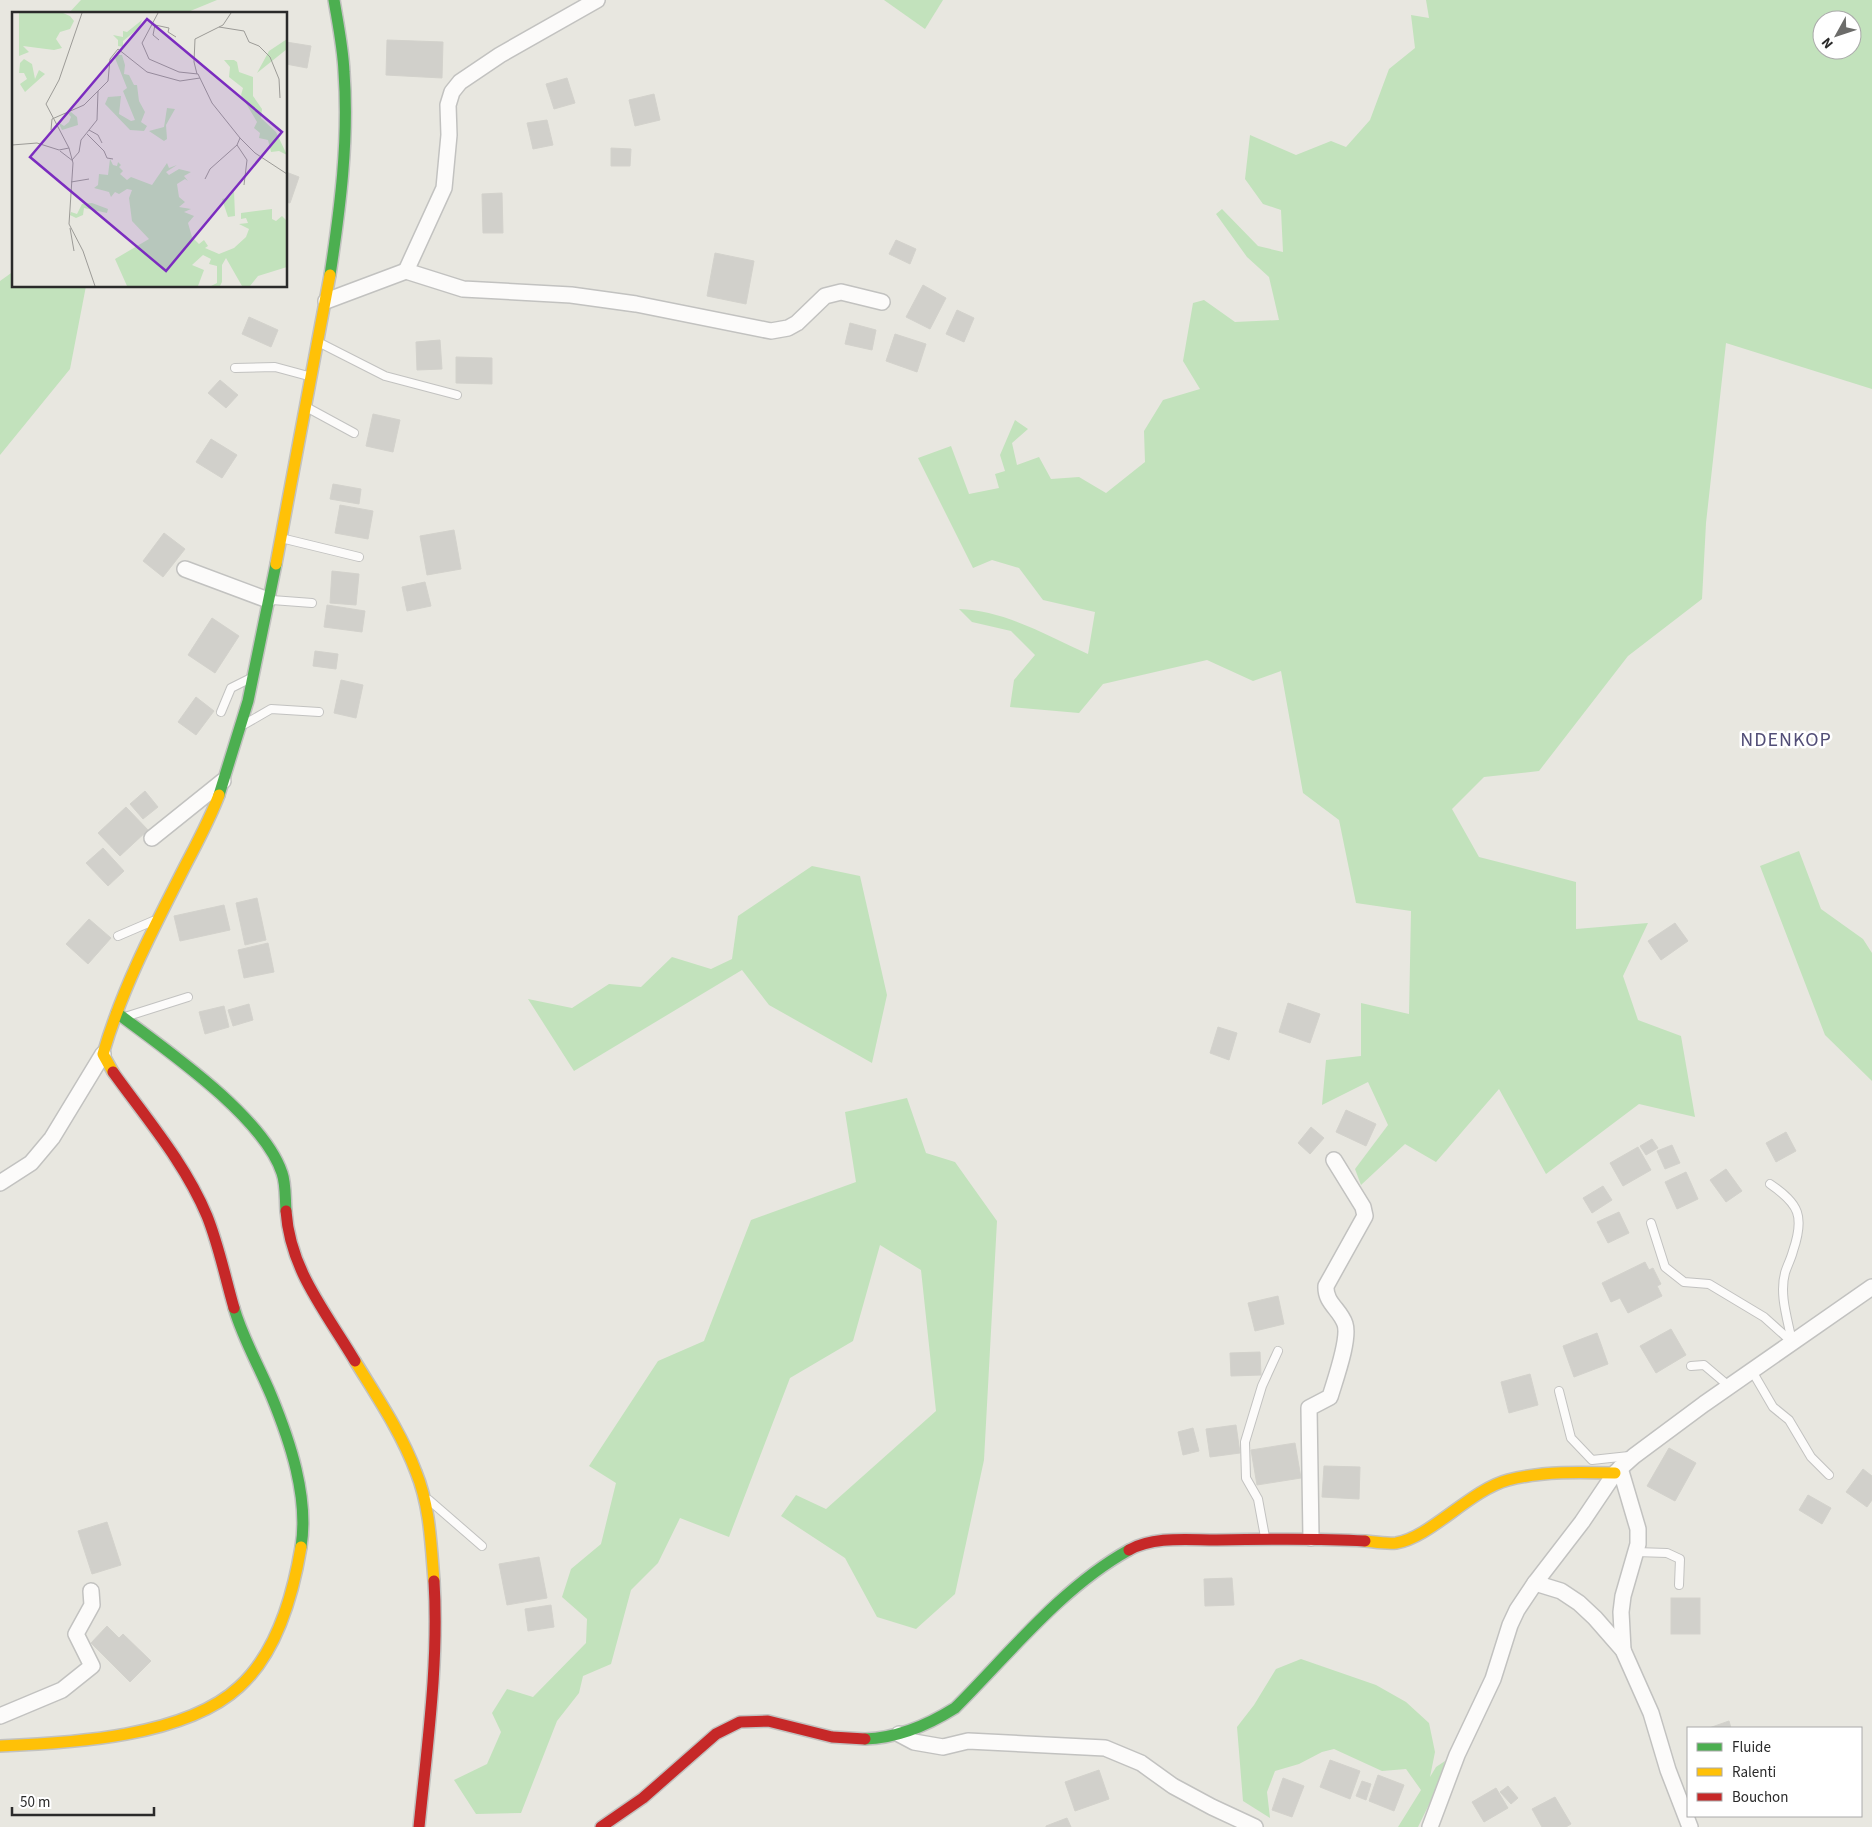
<svg xmlns="http://www.w3.org/2000/svg" width="1872" height="1827" viewBox="0 0 1872 1827" font-family="'Source Sans 3',sans-serif">
<rect width="100%" height="100%" fill="#e8e7e0"/>
<g fill="#c2e2bc" fill-rule="evenodd">
<polygon points="81,0 217,0 183,14 68,14"/>
<polygon points="884,0 943,0 925,29"/>
<path d="M1426 0H1872V389L1726 343 1706 523 1702 599 1628 656 1539 771 1484 777 1452 809 1479 857 1576 882V929L1648 923 1623 976 1638 1020 1681 1036 1695 1117 1639 1104 1546 1174 1499 1089 1436 1162 1405 1144 1361 1185 1355 1169 1388 1125 1368 1082 1322 1105 1326 1060 1361 1056V1003L1409 1014 1411 911 1356 903 1339 820 1303 793 1281 671 1253 681 1207 660 1103 684 1079 713 1010 707 1014 680 1035 655 1011 631 972 622 959 609C1004 610 1048 636 1088 654L1095 612 1043 600 1019 568 992 560 973 568 918 458 951 446 969 494 999 488 995 474 1005 471 1000 455 1015 420 1028 429 1012 443 1017 465 1039 457 1051 479 1079 477 1106 493 1145 462 1144 431 1163 400 1200 389 1183 361 1193 303 1204 300 1235 322 1279 320 1269 277 1247 257 1216 214 1222 209 1258 246 1283 252 1281 210 1263 204 1245 179 1250 135 1296 155 1331 141 1346 147 1370 120 1389 69 1415 48 1411 15 1429 18ZM1822 20H1852V50H1822Z"/>
<polygon points="14,271 14,286 86,286 70,369 0,455 0,281"/>
<polygon points="1799,851 1821,909 1863,939 1872,953 1872,1081 1825,1035 1760,866"/>
<polygon points="812,866 860,876 887,995 872,1063 769,1005 742,970 574,1071 528,999 572,1008 609,984 641,987 672,957 711,969 732,959 738,916"/>
<polygon points="907,1098 926,1153 955,1162 997,1221 984,1460 955,1594 916,1629 877,1617 845,1558 781,1516 796,1495 826,1509 936,1411 921,1270 880,1245 853,1341 790,1378 729,1537 680,1518 658,1563 631,1590 611,1664 583,1676 579,1693 557,1721 521,1813 476,1814 454,1780 487,1764 501,1732 492,1713 507,1689 533,1697 586,1643 587,1619 562,1597 571,1569 601,1544 616,1483 589,1466 658,1361 704,1341 751,1220 856,1182 845,1112"/>
<polygon points="1301,1659 1376,1685 1406,1702 1429,1723 1435,1752 1430,1777 1436,1767 1445,1761 1442,1778 1418,1827 1398,1827 1421,1790 1406,1769 1382,1771 1334,1749 1322,1752 1299,1764 1275,1771 1267,1792 1270,1818 1243,1801 1237,1727 1254,1705 1276,1669"/>
</g>
<g fill="#d1d0cb" stroke="#d3d2cc">
<polygon points="387,40 443,42 442,78 386,75"/>
<polygon points="286,42 311,46 307,68 286,64"/>
<polygon points="567,78 575,103 554,109 546,84"/>
<polygon points="654,94 660,120 635,126 629,100"/>
<polygon points="547,120 553,145 533,149 527,123"/>
<polygon points="611,148 631,149 630,166 611,166"/>
<polygon points="286,172 299,177 290,203 286,202"/>
<polygon points="502,193 503,233 483,233 482,194"/>
<polygon points="896,240 916,249 910,264 889,254"/>
<polygon points="715,253 754,261 746,304 707,296"/>
<polygon points="923,285 946,298 930,329 906,317"/>
<polygon points="957,310 974,318 964,342 946,334"/>
<polygon points="249,317 278,330 271,347 242,334"/>
<polygon points="850,323 876,330 872,350 845,344"/>
<polygon points="895,334 926,344 917,372 886,361"/>
<polygon points="440,340 442,369 417,370 416,342"/>
<polygon points="456,357 492,358 492,384 456,383"/>
<polygon points="220,380 238,395 226,408 208,393"/>
<polygon points="373,414 400,420 393,452 366,446"/>
<polygon points="211,439 237,455 222,478 196,462"/>
<polygon points="333,484 361,489 359,504 330,499"/>
<polygon points="340,505 373,511 368,539 335,533"/>
<polygon points="454,530 461,569 427,575 420,536"/>
<polygon points="164,533 185,549 163,577 143,561"/>
<polygon points="332,571 359,574 356,605 330,603"/>
<polygon points="425,582 431,606 407,611 402,587"/>
<polygon points="327,605 365,611 362,632 324,627"/>
<polygon points="212,618 239,636 215,673 188,655"/>
<polygon points="315,651 338,654 336,669 313,666"/>
<polygon points="341,680 363,685 356,718 334,713"/>
<polygon points="196,697 214,711 196,735 178,722"/>
<polygon points="145,791 158,807 143,819 130,804"/>
<polygon points="126,807 148,830 120,856 98,833"/>
<polygon points="103,848 124,871 108,886 86,863"/>
<polygon points="257,898 266,940 245,945 236,903"/>
<polygon points="224,905 230,930 180,941 174,916"/>
<polygon points="89,919 111,938 88,964 66,944"/>
<polygon points="1675,923 1688,941 1661,960 1648,941"/>
<polygon points="268,943 274,972 244,978 238,950"/>
<polygon points="1288,1003 1320,1014 1310,1043 1279,1032"/>
<polygon points="249,1004 253,1020 233,1026 228,1010"/>
<polygon points="224,1006 229,1027 205,1034 199,1012"/>
<polygon points="1218,1027 1237,1033 1229,1060 1210,1053"/>
<polygon points="1346,1110 1376,1124 1366,1146 1336,1132"/>
<polygon points="1311,1127 1324,1138 1310,1154 1298,1143"/>
<polygon points="1786,1132 1796,1151 1776,1162 1766,1143"/>
<polygon points="1652,1139 1658,1148 1646,1155 1640,1146"/>
<polygon points="1672,1145 1680,1163 1665,1169 1657,1151"/>
<polygon points="1638,1147 1651,1170 1623,1186 1610,1163"/>
<polygon points="1726,1169 1742,1191 1726,1202 1710,1180"/>
<polygon points="1686,1172 1698,1199 1677,1209 1665,1182"/>
<polygon points="1603,1186 1612,1200 1592,1213 1583,1198"/>
<polygon points="1619,1212 1629,1233 1608,1243 1597,1222"/>
<polygon points="1645,1262 1649,1270 1653,1268 1661,1284 1657,1286 1662,1296 1628,1313 1620,1298 1611,1302 1602,1283"/>
<polygon points="1278,1296 1284,1324 1255,1331 1248,1303"/>
<polygon points="1671,1329 1686,1355 1656,1373 1640,1346"/>
<polygon points="1597,1333 1608,1364 1574,1377 1563,1346"/>
<polygon points="1260,1352 1261,1375 1231,1376 1230,1353"/>
<polygon points="1530,1374 1538,1405 1509,1413 1501,1382"/>
<polygon points="1236,1425 1240,1453 1210,1457 1206,1429"/>
<polygon points="1193,1428 1199,1451 1183,1455 1178,1432"/>
<polygon points="1295,1443 1301,1478 1257,1485 1251,1450"/>
<polygon points="1669,1448 1696,1463 1675,1501 1647,1486"/>
<polygon points="1324,1466 1360,1467 1359,1499 1322,1497"/>
<polygon points="1863,1469 1872,1476 1872,1500 1867,1507 1846,1492"/>
<polygon points="1808,1495 1831,1508 1822,1524 1799,1510"/>
<polygon points="107,1522 121,1565 92,1574 78,1531"/>
<polygon points="539,1557 547,1598 507,1605 499,1564"/>
<polygon points="1232,1578 1234,1605 1205,1606 1204,1579"/>
<rect x="1671" y="1598" width="29" height="36"/>
<polygon points="551,1605 554,1627 528,1631 525,1609"/>
<polygon points="107,1626 119,1638 123,1634 151,1661 130,1682 91,1643"/>
<polygon points="1729,1721 1731,1728 1709,1728"/>
<polygon points="1330,1760 1360,1771 1350,1799 1320,1787"/>
<polygon points="1099,1770 1109,1799 1075,1811 1065,1782"/>
<polygon points="1378,1775 1404,1785 1394,1811 1369,1801"/>
<polygon points="1283,1778 1304,1786 1292,1817 1272,1810"/>
<polygon points="1362,1781 1371,1784 1366,1800 1356,1796"/>
<polygon points="1508,1786 1518,1798 1511,1804 1500,1792"/>
<polygon points="1496,1788 1508,1808 1484,1822 1472,1802"/>
<polygon points="1555,1797 1571,1824 1566,1827 1542,1827 1532,1809"/>
<polygon points="1067,1818 1071,1827 1046,1827 1046,1826"/>
</g>
<g fill="none" stroke-linecap="round" stroke-linejoin="round">
<defs>
<g id="lane">
<polyline points="322,344 385,376 457,395"/>
<polyline points="235,368 275,367 312,377"/>
<polyline points="308,408 354,433"/>
<polyline points="281,538 359,557"/>
<polyline points="272,600 312,603"/>
<polyline points="221,712 231,688 249,679"/>
<polyline points="245,724 271,709 319,712"/>
<polyline points="118,936 153,921"/>
<polyline points="128,1016 188,997"/>
<path d="M1770 1184C1799 1204 1805 1216 1793 1251 1791 1259 1787 1266 1785 1273 1779 1295 1788 1320 1792 1342"/>
<polyline points="1651,1223 1665,1267 1684,1282 1709,1284 1764,1317 1792,1342"/>
<polyline points="1691,1366 1704,1365 1730,1387"/>
<polyline points="1752,1371 1773,1407 1789,1420 1811,1457 1829,1475"/>
<polyline points="1559,1391 1571,1438 1592,1460 1629,1456"/>
<polyline points="429,1500 482,1546"/>
<polyline points="1265,1537 1258,1499 1246,1478 1245,1442 1262,1386 1278,1351"/>
<polyline points="1636,1552 1667,1553 1680,1559 1679,1585"/>
</g>
<g id="street">
<polyline points="406,271 444,188 449,135 448,105 452,92 460,82 500,55 597,0"/>
<polyline points="326,301 406,271 463,289 571,295 636,304 771,331 788,328 797,323 825,296 841,292 882,302"/>
<polyline points="185,569 268,600"/>
<polyline points="152,838 223,781"/>
<polyline points="0,1183 31,1163 52,1138 103,1054"/>
<polyline points="1620,1468 1638,1529 1638,1544 1623,1596 1621,1612 1623,1650"/>
<path d="M1311 1538 1309 1408 1330 1397C1335 1380 1350 1339 1345 1324 1340 1309 1325 1303 1326 1286L1365 1216 1363 1207 1334 1160"/>
<polyline points="1535,1583 1561,1591 1579,1603 1595,1618 1623,1650 1651,1713 1668,1770 1690,1827"/>
<polyline points="0,1716 62,1690 92,1666 76,1634 92,1605 91,1591"/>
<polyline points="899,1734 914,1742 943,1747 968,1741 1105,1748 1141,1763 1173,1786 1212,1807 1255,1827"/>
<polyline points="1430,1827 1457,1755 1493,1679 1510,1625 1517,1610 1535,1583 1582,1522 1615,1473 1634,1456 1704,1404 1872,1287"/>
</g>
<g id="fast">
<path d="M330 275C340 209 349 140 344 72 343 48 338 24 334 0"/>
<polyline points="219,795 248,701 276,564"/>
<path d="M117 1013C165 1049 263 1116 282 1173 286 1184 285 1199 286 1211"/>
<path d="M234 1308C243 1339 259 1366 271 1395 290 1441 309 1497 301 1547"/>
<path d="M865 1739C898 1738 928 1725 955 1708 1009 1654 1062 1587 1129 1550"/>
</g>
<g id="slow">
<polyline points="276,564 330,275"/>
<path d="M113 1072 103 1054C121 992 150 935 179 878 193 850 208 824 219 795"/>
<path d="M355 1361C377 1397 401 1432 416 1472 430 1506 431 1545 434 1581"/>
<path d="M1365 1541C1375 1542 1386 1544 1396 1543 1430 1538 1470 1490 1508 1480 1543 1471 1580 1472 1615 1473"/>
<path d="M0 1746C71 1743 185 1737 239 1687 276 1654 293 1595 301 1547"/>
</g>
<g id="jam">
<path d="M113 1072C146 1118 185 1163 207 1216 219 1246 225 1277 234 1308"/>
<path d="M286 1211C290 1270 326 1312 355 1361"/>
<path d="M1129 1550C1154 1536 1188 1540 1216 1540 1266 1539 1315 1538 1365 1541"/>
<path d="M419 1827C427 1746 439 1663 434 1581"/>
<polyline points="601,1827 643,1798 716,1734 740,1722 768,1721 832,1737 865,1739"/>
</g>
</defs>
<use href="#lane" stroke="#c2c2c0" stroke-width="10"/>
<use href="#street" stroke="#c2c2c0" stroke-width="18"/>
<use href="#fast" stroke="#c2c2c0" stroke-width="14"/>
<use href="#slow" stroke="#c2c2c0" stroke-width="14"/>
<use href="#jam" stroke="#c2c2c0" stroke-width="14"/>
<use href="#lane" stroke="#fcfbfa" stroke-width="8"/>
<use href="#street" stroke="#fcfbfa" stroke-width="15"/>
<use href="#fast" stroke="#4caf50" stroke-width="11"/>
<use href="#slow" stroke="#ffc107" stroke-width="11"/>
<use href="#jam" stroke="#c62828" stroke-width="11"/>
</g>
<g text-anchor="middle" dominant-baseline="central" stroke-width="5" stroke-linejoin="round" paint-order="stroke">
<g font-size="20" letter-spacing="1" fill="#524e77" stroke="#fff">
<text x="1786" y="740">NDENKOP</text>
</g>
</g>
<g transform="translate(12 12)">
<rect width="275" height="275" fill="#e8e7e0"/>
<path d="M7 1H51L58 4 62 9 58 17 48 20 44 27 50 36 42 38 11 34 17 40 7 44ZM130 8 127 16 111 29V35L106 34V28L101 23 111 25V19L115 20ZM275 27V37L245 61 257 39ZM106 43H110L113 53 112 62 117 63 122 73H125L127 89 133 100 129 110 135 114 132 119 118 118 93 92 96 85 109 84 107 102 119 109 123 108 111 79 115 76 103 46ZM12 47 20 52 23 67 27 58 33 62 13 80 8 72 15 67 12 61H7L8 51ZM212 48H222L225 50 227 60 241 65V84L250 97 249 106 264 120 275 143 267 139 259 140 256 128 247 126 248 121 242 116 245 110 229 83 231 76 217 65 218 55ZM155 96 163 97 154 113 155 127 152 129 137 119 152 115ZM59 100 65 105 66 113 50 118 46 110 52 114 57 110 59 105 56 101ZM98 147 101 153 105 154 106 150 109 153 107 155 111 159 108 162 115 168 119 165 140 173 155 151 157 156 165 153 154 160 157 163 167 157 179 160 172 164 176 169 173 167 165 172 167 185 173 190 167 195 179 197 172 200 182 204 176 211 180 225 187 232 192 228 196 234 193 236 207 242 222 236 234 225 237 217 227 212 236 211 234 206 229 207V201L260 197V207L264 209 270 204 275 209V255L246 264 238 274H230L214 246 210 253V270L208 274H199L205 271V254L197 252 199 247 191 243 180 253 192 258 186 274H115L103 247 137 227 120 209 117 186 120 178 115 177 107 182 103 180 99 185 97 180 82 176 86 173 87 162 96 163ZM222 178 223 204 216 205 210 187 218 185ZM80 191 96 197 95 201 72 196 71 203 64 206 58 203 59 200 65 202 70 192Z" fill="#c2e2bc"/>
<path fill="none" stroke="#9c9b97" stroke-width="1" d="M70 1 47 68 34 92 57 136 61 151 57 212 71 239 83 274M146 1 130 31 137 47 167 60 186 62 200 91 228 126 243 141 275 162M143 13 157 16 156 20 164 25M143 13 141 23 147 28M207 15 232 19 237 30 247 34 258 45 267 67 268 86M185 62 182 50 183 27 211 13 219 1M39 118 40 107 72 93 96 69 98 47 106 37 135 60 168 69 188 66M77 118 86 123 90 131M75 122 92 139 95 146 101 147M0 133 25 131 47 138 57 136M225 133 235 148 232 173M48 139 61 149M60 148 67 140 69 128 85 108 86 79M193 167 198 157 225 133 228 126M59 170 77 167M58 216 62 239"/>
<path fill="#7b2cbf" fill-opacity="0.15" stroke="#7b2cbf" stroke-width="2.5" d="M135 7 270 120 154 259 18 145Z"/>
<rect width="275" height="275" fill="none" stroke="#2a2a2a" stroke-width="2.5"/>
</g>
<rect x="1687" y="1727" width="175" height="90" fill="#ffffff" stroke="#aaaaaa"/>
<rect x="1697" y="1743" width="25" height="8" fill="#4caf50" stroke="#aaaaaa"/>
<text x="1732" y="1752" font-size="15" fill="#2a2a2a">Fluide</text>
<rect x="1697" y="1768" width="25" height="8" fill="#ffc107" stroke="#aaaaaa"/>
<text x="1732" y="1777" font-size="15" fill="#2a2a2a">Ralenti</text>
<rect x="1697" y="1793" width="25" height="8" fill="#c62828" stroke="#aaaaaa"/>
<text x="1732" y="1802" font-size="15" fill="#2a2a2a">Bouchon</text>
<g transform="translate(1837 35) rotate(230)"><circle r="24" fill="#ffffff" stroke="#aaaaaa"/>
<path d="M0-4L9 19L0 12L-9 19Z" fill="#6c6c6a"/>
<text y="-8" font-size="14" font-weight="bold" text-anchor="middle" fill="#2a2a2a">N</text>
</g>
<path d="M12 1807v8h142v-8" fill="none" stroke="#2a2a2a" stroke-width="2.5"/>
<text x="20" y="1807" font-size="15" fill="#2a2a2a" stroke="#ffffff" stroke-width="4" paint-order="stroke">50 m</text>
</svg>
